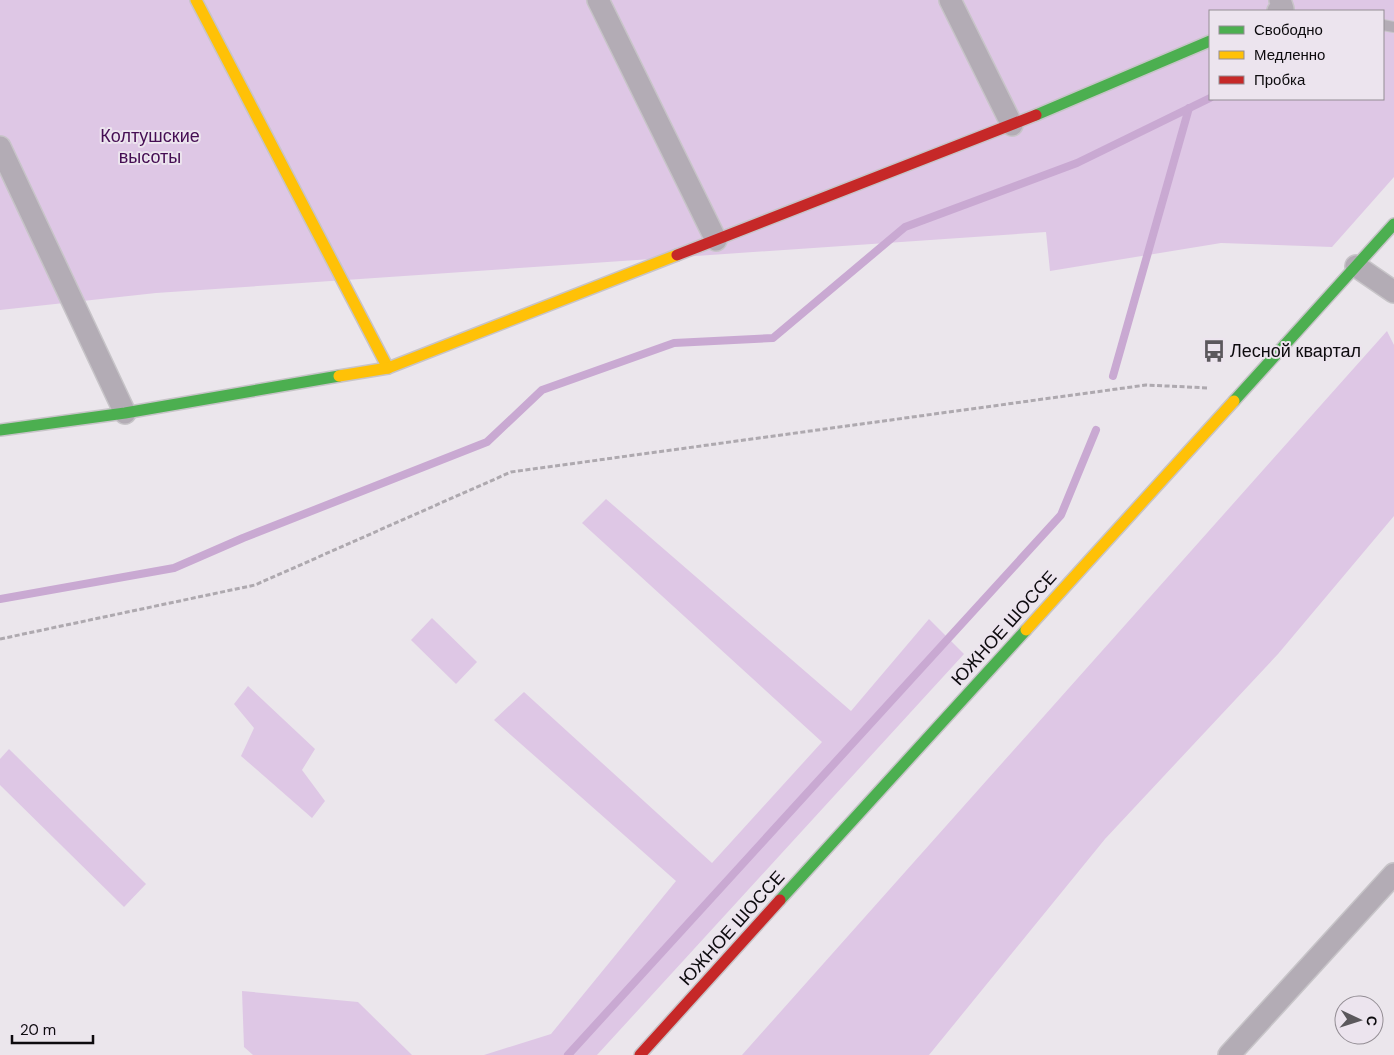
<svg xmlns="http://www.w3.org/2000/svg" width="1394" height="1055" viewBox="0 0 1394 1055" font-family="'DM Sans',sans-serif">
<rect width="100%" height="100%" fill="#ebe6ec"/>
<g fill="#dec7e5" fill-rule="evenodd">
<path d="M0 0H1394V177L1332 247 1221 243 1050 271 1046 232 156 293 0 310ZM1210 11H1383V99H1210Z"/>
<polygon points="1387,331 1394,345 1394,516 1278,654 1105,839 929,1055 742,1055"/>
<polygon points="606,499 851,711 929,619 964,654 597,1055 484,1055 551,1034 676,881 494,720 524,692 712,863 822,742 582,523"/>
<polygon points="432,618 477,662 456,684 411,640"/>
<polygon points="248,686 315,749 302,770 325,801 312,818 241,756 254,728 234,704"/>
<polygon points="9,749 146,884 124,907 0,785 0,759"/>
<polygon points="242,991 358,1002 412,1055 253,1055 244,1047"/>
</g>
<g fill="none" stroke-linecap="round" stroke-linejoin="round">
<g stroke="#c9a9d2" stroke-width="8">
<polyline points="1113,376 1189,108"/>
<polyline points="0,599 174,568 243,538 487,442 542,390 674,343 773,338 905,227 1077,163 1210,98"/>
<polyline points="568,1055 1061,515 1096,430"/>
</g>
<defs>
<polyline id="lane" points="1383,25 1394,27"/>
<g id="street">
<polyline points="598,0 716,240"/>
<polyline points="950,0 1012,125"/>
<polyline points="1278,11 1283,9 1280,0"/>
<polyline points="0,147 125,413"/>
<polyline points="1356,266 1394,292"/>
<polyline points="1229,1055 1394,874"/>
</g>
<g id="fast">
<polyline points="1036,115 1210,41"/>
<polyline points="1234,401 1394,224"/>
<polyline points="0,430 125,413 339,376"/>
<polyline points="780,900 1026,630"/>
</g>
<g id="slow">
<polyline points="196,0 388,368"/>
<polyline points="339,376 388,368 677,255"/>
<polyline points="1026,630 1234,401"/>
</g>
<g id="jam">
<polyline points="677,255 1036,115"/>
<polyline points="640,1055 780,900"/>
</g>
</defs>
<use href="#lane" stroke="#c7c4c8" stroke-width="12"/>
<use href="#street" stroke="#c7c4c8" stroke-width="24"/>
<use href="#fast" stroke="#c7c4c8" stroke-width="14"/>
<use href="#slow" stroke="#c7c4c8" stroke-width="14"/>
<use href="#jam" stroke="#c7c4c8" stroke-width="14"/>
<polyline stroke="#aea9af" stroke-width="3" stroke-dasharray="5 2.5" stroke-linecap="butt" points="0,639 255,585 511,472 1146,385 1209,388"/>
<use href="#lane" stroke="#b3acb5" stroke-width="10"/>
<use href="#street" stroke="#b3acb5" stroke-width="21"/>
<use href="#fast" stroke="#4caf50" stroke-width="11"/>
<use href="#slow" stroke="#ffc107" stroke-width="11"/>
<use href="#jam" stroke="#c62828" stroke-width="11"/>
</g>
<defs>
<symbol id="bus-bare" viewBox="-9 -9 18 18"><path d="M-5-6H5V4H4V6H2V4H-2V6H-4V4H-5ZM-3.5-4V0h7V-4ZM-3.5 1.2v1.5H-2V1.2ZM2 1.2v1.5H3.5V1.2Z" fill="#5b585c" stroke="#ece4ee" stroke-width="2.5" paint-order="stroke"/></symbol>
</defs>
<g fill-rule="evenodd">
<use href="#bus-bare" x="1198" y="335" width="32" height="32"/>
</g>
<g text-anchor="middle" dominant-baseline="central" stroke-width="4" stroke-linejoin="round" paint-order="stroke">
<g font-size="18" fill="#450e53" stroke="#ece4ee">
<text x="150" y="136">Колтушские<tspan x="150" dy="21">высоты</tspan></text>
</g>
<g font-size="18" fill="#0d0b0e" stroke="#ece4ee" text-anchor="start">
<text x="1230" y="351">Лесной квартал</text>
</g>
<g font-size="18" fill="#0d0b0e" stroke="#ece4ee">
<text transform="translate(1004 628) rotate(-48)">ЮЖНОЕ ШОССЕ</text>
<text transform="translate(732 928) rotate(-48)">ЮЖНОЕ ШОССЕ</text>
</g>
</g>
<rect x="1209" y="10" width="175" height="90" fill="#ece4ee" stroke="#938d94"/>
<rect x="1219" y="26" width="25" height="8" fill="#4caf50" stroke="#938d94"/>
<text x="1254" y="35" font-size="15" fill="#0d0b0e">Свободно</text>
<rect x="1219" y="51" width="25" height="8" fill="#ffc107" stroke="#938d94"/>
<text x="1254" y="60" font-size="15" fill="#0d0b0e">Медленно</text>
<rect x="1219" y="76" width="25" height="8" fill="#c62828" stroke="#938d94"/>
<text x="1254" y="85" font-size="15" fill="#0d0b0e">Пробка</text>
<g transform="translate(1359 1020) rotate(94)"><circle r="24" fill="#ece4ee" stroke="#938d94"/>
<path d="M0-4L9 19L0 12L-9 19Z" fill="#5b585c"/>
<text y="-8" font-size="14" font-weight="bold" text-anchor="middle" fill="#0d0b0e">С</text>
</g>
<path d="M12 1035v8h81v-8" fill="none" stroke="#0d0b0e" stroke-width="2.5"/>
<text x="20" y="1035" font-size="15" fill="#0d0b0e" stroke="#ece4ee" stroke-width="4" paint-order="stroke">20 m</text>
</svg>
